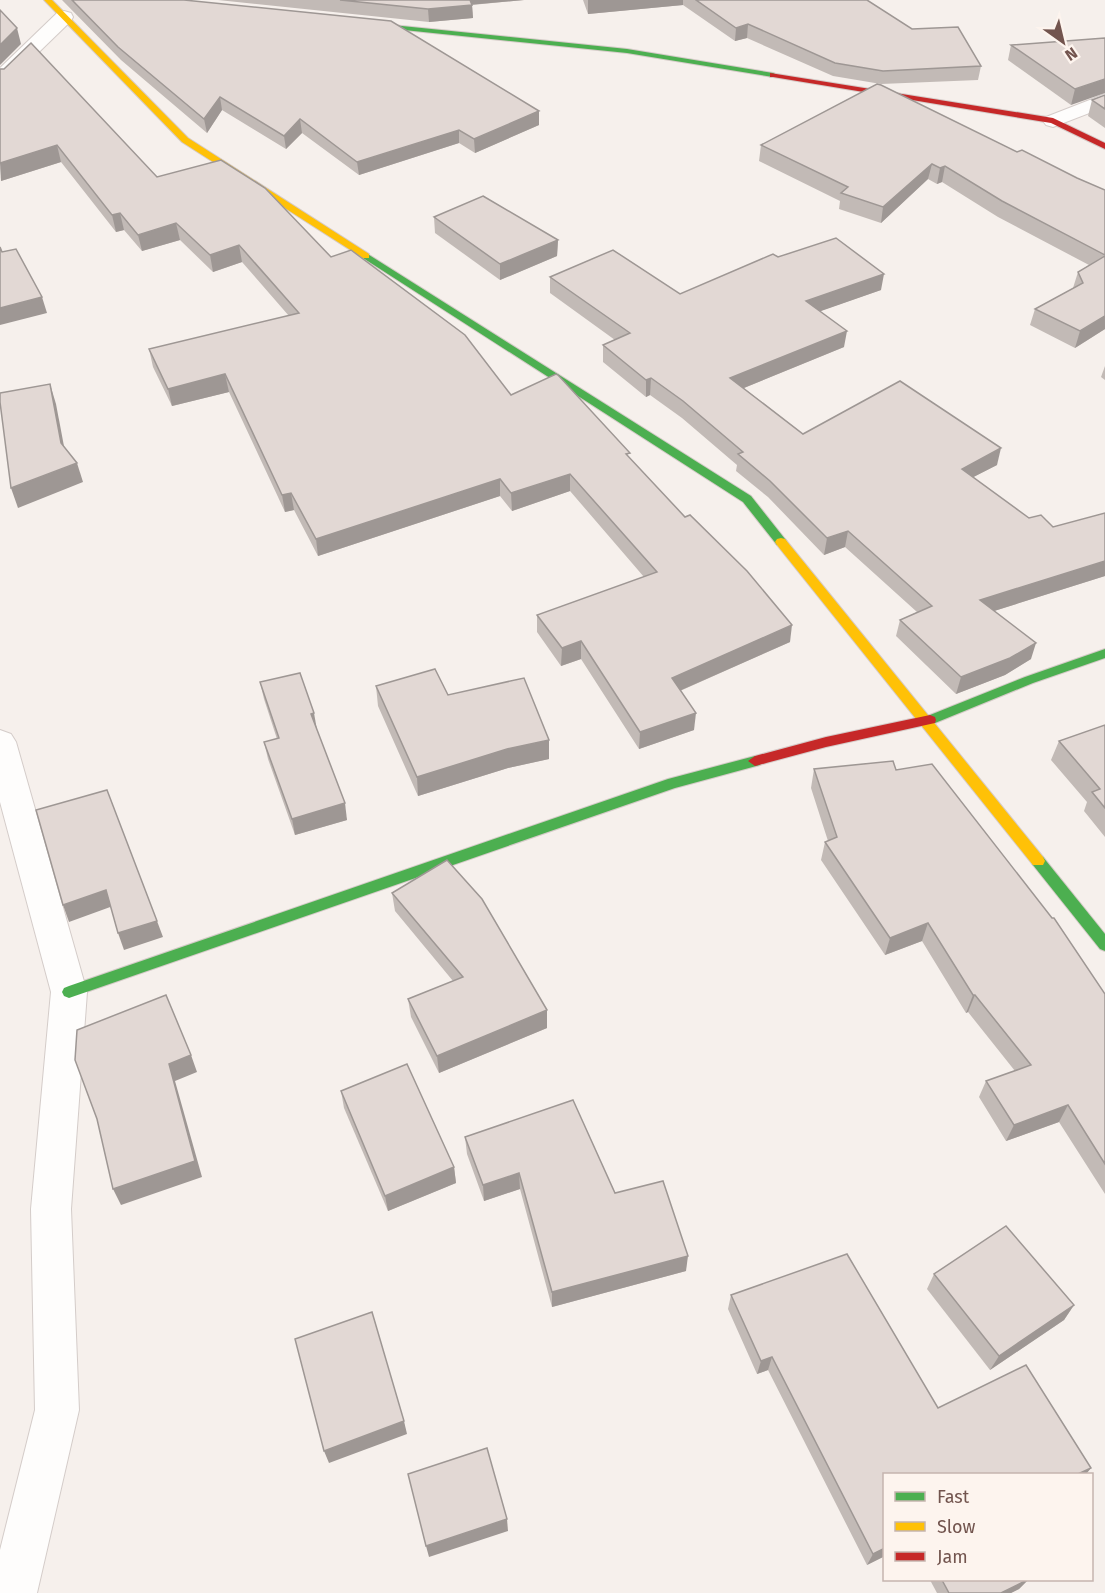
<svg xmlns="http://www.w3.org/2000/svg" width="1105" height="1593" viewBox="0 0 1105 1593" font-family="'Fira Sans',sans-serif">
<rect width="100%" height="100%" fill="#f6f0ec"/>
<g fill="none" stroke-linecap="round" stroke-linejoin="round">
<defs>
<g id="street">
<polygon points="64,11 71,13 73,17 71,21 7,83 0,85 0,68 57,13"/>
<polygon points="1105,94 1105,107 1053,127 1046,125 1043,121 1046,117"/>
<polygon points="0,730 11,734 16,742 87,992 71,1209 79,1410 37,1593 0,1593 0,1550 35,1410 31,1209 51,992 0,802"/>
</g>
<g id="fast">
<polygon points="353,21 627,49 773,73 777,75 773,77 627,53 356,25 353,25"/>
<polygon points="366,253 751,496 785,539 787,542 785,545 777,545 743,502 363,258 361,256"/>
<polygon points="1105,649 1105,658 1033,683 935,723 925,723 924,720 925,717 1025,677"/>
<polygon points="755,756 760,757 762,761 760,765 675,788 69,998 64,996 62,992 64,988 69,986 668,779"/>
<polygon points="1038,855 1043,857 1105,934 1105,951 1100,949 1033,865 1031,861 1033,857"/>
</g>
<g id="slow">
<polygon points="44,0 52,0 188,138 369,254 369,258 363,258 182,142"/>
<polygon points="781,538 785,539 1043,857 1045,861 1043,865 1033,865 777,545 775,542 777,539"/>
</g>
<g id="jam">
<polygon points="770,73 1053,118 1105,143 1105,149 1051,123 773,77 770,77"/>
<polygon points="930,715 935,717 936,720 935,723 826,747 755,766 748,761 755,756 826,737"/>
</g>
</defs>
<use href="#street" stroke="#d4ccc9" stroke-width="2"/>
<use href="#fast" stroke="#d5cbc8" stroke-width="2"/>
<use href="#slow" stroke="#d5cbc8" stroke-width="2"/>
<use href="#jam" stroke="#d5cbc8" stroke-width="2"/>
<use href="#street" fill="#fefdfc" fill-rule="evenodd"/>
<use href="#fast" fill="#4caf50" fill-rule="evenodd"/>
<use href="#slow" fill="#ffc107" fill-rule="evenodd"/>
<use href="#jam" fill="#c62828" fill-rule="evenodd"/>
</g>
<g fill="#c2bab6">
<polygon points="62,0 184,0 539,111 539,125 475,153 459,143 359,175 302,133 286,149 222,110 207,133 121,60"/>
<polygon points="218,0 524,0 472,5 473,18 429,22"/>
<polygon points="583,0 867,0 912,29 981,66 978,80 881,84 833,76 747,38 735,41 683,5 588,14"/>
<polygon points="1105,38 1071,105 1008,60 1011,45"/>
<polygon points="0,69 157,177 331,257 511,395 630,458 790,642 680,691 694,730 639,749 581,659 561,666 537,632 537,615 644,577 570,491 512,511 500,496 318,556 294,510 285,512 229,392 172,406 153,367 149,349 289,316 242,262 213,272 180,240 142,251 124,230 116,232 61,162 1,181"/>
<polygon points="1105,95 1105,128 1088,116 1092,100"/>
<polygon points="761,145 1017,152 1105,190 1105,329 1075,348 1030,325 1035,309 1073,288 1078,272 1089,265 998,217 942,182 937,184 928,179 881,223 839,209 840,201 759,161"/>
<polygon points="434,217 558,240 557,256 500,280 435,233"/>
<polygon points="778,257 881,290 820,311 844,347 744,388 803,434 997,465 973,477 1105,576 994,611 1031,659 1005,675 956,694 896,636 900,620 917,612 845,547 824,555 768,497 736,471 737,465 682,418 650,395 646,397 603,362 603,345 615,340 550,293 550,277 680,294"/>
<polygon points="1105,366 1105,380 1101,377"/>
<polygon points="260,682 317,730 347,820 295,835 268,759 264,742 277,739 264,699"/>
<polygon points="376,686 448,695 549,759 508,768 418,796 378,706"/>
<polygon points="1105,725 1105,837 1084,811 1087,802 1051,760 1059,741"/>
<polygon points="814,769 896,770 1105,994 1105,1194 1059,1122 1006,1141 979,1097 986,1081 1015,1071 968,1012 966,1013 922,941 885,955 821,860 825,842 828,841 811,788"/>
<polygon points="392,893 547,1010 547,1028 439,1073 411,1017 408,999 453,981 395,911"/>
<polygon points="341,1091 454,1167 456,1183 388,1211 344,1108"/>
<polygon points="465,1137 615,1193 686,1271 552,1307 520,1189 484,1201 467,1154"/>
<polygon points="934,1274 1074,1305 1064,1320 990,1370 927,1289"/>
<polygon points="731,1295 938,1408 1091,1468 1086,1474 885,1474 885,1556 867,1565 768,1370 757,1374 728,1309"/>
<polygon points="930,1580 1028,1580 1019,1589 1011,1593 937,1593"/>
</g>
<g fill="#9e9794">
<polygon points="467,0 524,0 468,5"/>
<polygon points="588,0 683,0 683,5 588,14"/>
<polygon points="472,5 473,18 429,22 428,9"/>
<polygon points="748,24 747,38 735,41 736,28"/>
<polygon points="17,28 21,44 0,65 0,45"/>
<polygon points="1105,79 1105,93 1071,105 1075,89"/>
<polygon points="220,97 222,110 207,133 204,119"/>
<polygon points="539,111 539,125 475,153 474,139"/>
<polygon points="300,119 302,133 286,149 284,136"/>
<polygon points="459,130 459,143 359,175 357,162"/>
<polygon points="57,145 61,162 1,181 0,163"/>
<polygon points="932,164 928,179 881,223 883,207"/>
<polygon points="945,166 942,182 937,184 940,168"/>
<polygon points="120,213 124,230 116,232 112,215"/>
<polygon points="176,223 180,240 142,251 138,235"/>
<polygon points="558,240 557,256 500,280 500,264"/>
<polygon points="239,245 242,262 213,272 210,255"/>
<polygon points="884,274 881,290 804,317 806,301"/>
<polygon points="42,297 47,313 0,325 0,308"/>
<polygon points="1105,316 1105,329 1075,348 1080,331"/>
<polygon points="847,331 844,347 729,394 730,378"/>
<polygon points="225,374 229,392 172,406 168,389"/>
<polygon points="651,378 650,395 646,397 646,380"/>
<polygon points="50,384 56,404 67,462 61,443"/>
<polygon points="1001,448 997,465 958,485 962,469"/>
<polygon points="77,463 83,482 18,508 11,488"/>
<polygon points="570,474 570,491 512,511 511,493"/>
<polygon points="500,479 500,496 318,556 316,539"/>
<polygon points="291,493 294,510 285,512 282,495"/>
<polygon points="848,531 845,547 824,555 827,538"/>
<polygon points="1105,561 1105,576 975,617 980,600"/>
<polygon points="792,625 790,642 670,695 672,678"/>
<polygon points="581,641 581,659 561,666 562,648"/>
<polygon points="1036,643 1031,659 1005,675 956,694 961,677"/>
<polygon points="314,713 317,730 314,731 311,714"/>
<polygon points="696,713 694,730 639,749 640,732"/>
<polygon points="549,740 549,759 508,768 418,796 417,777 507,749"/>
<polygon points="345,803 347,820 295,835 292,819"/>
<polygon points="106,890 113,906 69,922 63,905"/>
<polygon points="157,921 163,937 124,950 118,933"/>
<polygon points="928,923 922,941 885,955 890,938"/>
<polygon points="973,995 975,995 968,1012 966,1013"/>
<polygon points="547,1010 547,1028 439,1073 437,1056"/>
<polygon points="191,1055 197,1072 175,1081 202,1177 121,1205 113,1189 169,1064"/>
<polygon points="1068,1105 1059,1122 1006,1141 1014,1125"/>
<polygon points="454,1167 456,1183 388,1211 385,1196"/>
<polygon points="519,1173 520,1189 484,1201 483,1185"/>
<polygon points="688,1256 686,1271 552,1307 552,1292"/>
<polygon points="1074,1305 1064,1320 990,1370 999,1356"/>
<polygon points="772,1357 768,1370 757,1374 761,1361"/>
<polygon points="404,1421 407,1434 329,1463 324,1451"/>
<polygon points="1091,1468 1086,1474 1078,1474"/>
<polygon points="507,1519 508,1531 429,1557 426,1546"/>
<polygon points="885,1548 885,1556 867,1565 873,1554"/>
<polygon points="1027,1580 1028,1580 1019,1589 1011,1593 1001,1593"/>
</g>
<g fill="#e2d8d4" stroke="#9e9794" stroke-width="1.5">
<polygon points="72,0 184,0 391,21 539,111 474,139 459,130 357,162 300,119 284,136 220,97 204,119 118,47"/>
<polygon points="340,0 470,0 472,5 428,9"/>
<polygon points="696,0 867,0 912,29 958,27 981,66 883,71 835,63 748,24 736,28"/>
<polygon points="0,10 17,28 0,45"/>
<polygon points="1105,38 1105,79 1075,89 1011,45"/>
<polygon points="31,43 157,177 221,160 265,188 331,257 351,250 465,335 511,395 556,374 558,375 630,453 626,454 685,517 690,515 747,571 792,625 672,678 696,713 640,732 581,641 562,648 537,615 657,572 570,474 511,493 500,479 316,539 291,493 282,495 225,374 168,389 149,349 299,313 239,245 210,255 176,223 138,235 120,213 112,215 57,145 0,163 0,69 4,69"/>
<polygon points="877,84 881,85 1017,152 1022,150 1077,178 1105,190 1105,255 1002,201 945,166 940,168 932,164 883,207 841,193 848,187 761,145"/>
<polygon points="1105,95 1105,109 1092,100"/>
<polygon points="483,196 558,240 500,264 434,217"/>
<polygon points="836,238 884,274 806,301 847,331 730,378 803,434 900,381 1001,448 962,469 1029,518 1041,515 1053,527 1105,513 1105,561 980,600 1036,643 1010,658 961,677 900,620 932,606 848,531 827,538 770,481 738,454 743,452 683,401 651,378 646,380 603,345 630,333 550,277 613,250 680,294 773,254 778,257"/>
<polygon points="0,247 2,252 16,249 42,297 0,308"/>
<polygon points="1105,256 1105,316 1080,331 1035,309 1083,283 1078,272"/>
<polygon points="50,384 61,443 77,463 11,488 0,402 0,393"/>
<polygon points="435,669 448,695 524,678 549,740 507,749 417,777 376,686"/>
<polygon points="300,673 314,713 311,714 345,803 292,819 264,742 279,738 260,682"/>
<polygon points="1105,725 1105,808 1092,792 1100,789 1059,741"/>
<polygon points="893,761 896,770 932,764 1052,918 1054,918 1105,994 1105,1164 1068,1105 1014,1125 986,1081 1031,1065 975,995 973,995 928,923 890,938 825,842 837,837 814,769"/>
<polygon points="107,790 157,921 118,933 106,890 63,905 36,810"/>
<polygon points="447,860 482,899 547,1010 437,1056 408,999 463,977 392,893"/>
<polygon points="166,995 191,1055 169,1064 195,1161 113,1189 97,1119 75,1060 77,1030"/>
<polygon points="407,1064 454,1167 385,1196 341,1091"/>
<polygon points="573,1100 615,1193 663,1181 688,1256 552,1292 519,1173 483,1185 465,1137"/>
<polygon points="1006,1226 1074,1305 999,1356 934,1274"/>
<polygon points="847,1254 938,1408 1026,1365 1091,1468 1078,1474 885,1474 885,1548 873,1554 772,1357 761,1361 731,1295"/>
<polygon points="372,1312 404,1421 324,1451 295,1339"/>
<polygon points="487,1448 507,1519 426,1546 408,1474"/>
<polygon points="942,1580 1027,1580 1001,1593 949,1593"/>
</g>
<rect x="883" y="1473" width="210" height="108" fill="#fdf4ee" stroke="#c5b4ae" stroke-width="1.5"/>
<rect x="895" y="1492" width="30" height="9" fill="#4caf50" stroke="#c5b4ae" stroke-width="1.5"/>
<text x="937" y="1503" font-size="18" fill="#72544e">Fast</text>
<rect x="895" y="1522" width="30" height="9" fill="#ffc107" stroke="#c5b4ae" stroke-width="1.5"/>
<text x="937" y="1533" font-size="18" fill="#72544e">Slow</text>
<rect x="895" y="1552" width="30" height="9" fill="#c62828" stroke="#c5b4ae" stroke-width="1.5"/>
<text x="937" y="1563" font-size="18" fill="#72544e">Jam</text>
<g transform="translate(1063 42) rotate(146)" stroke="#fdf4ee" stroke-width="4.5" paint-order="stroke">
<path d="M0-4.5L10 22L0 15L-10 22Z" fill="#72544e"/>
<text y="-9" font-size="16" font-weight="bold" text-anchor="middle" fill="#72544e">N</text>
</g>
</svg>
